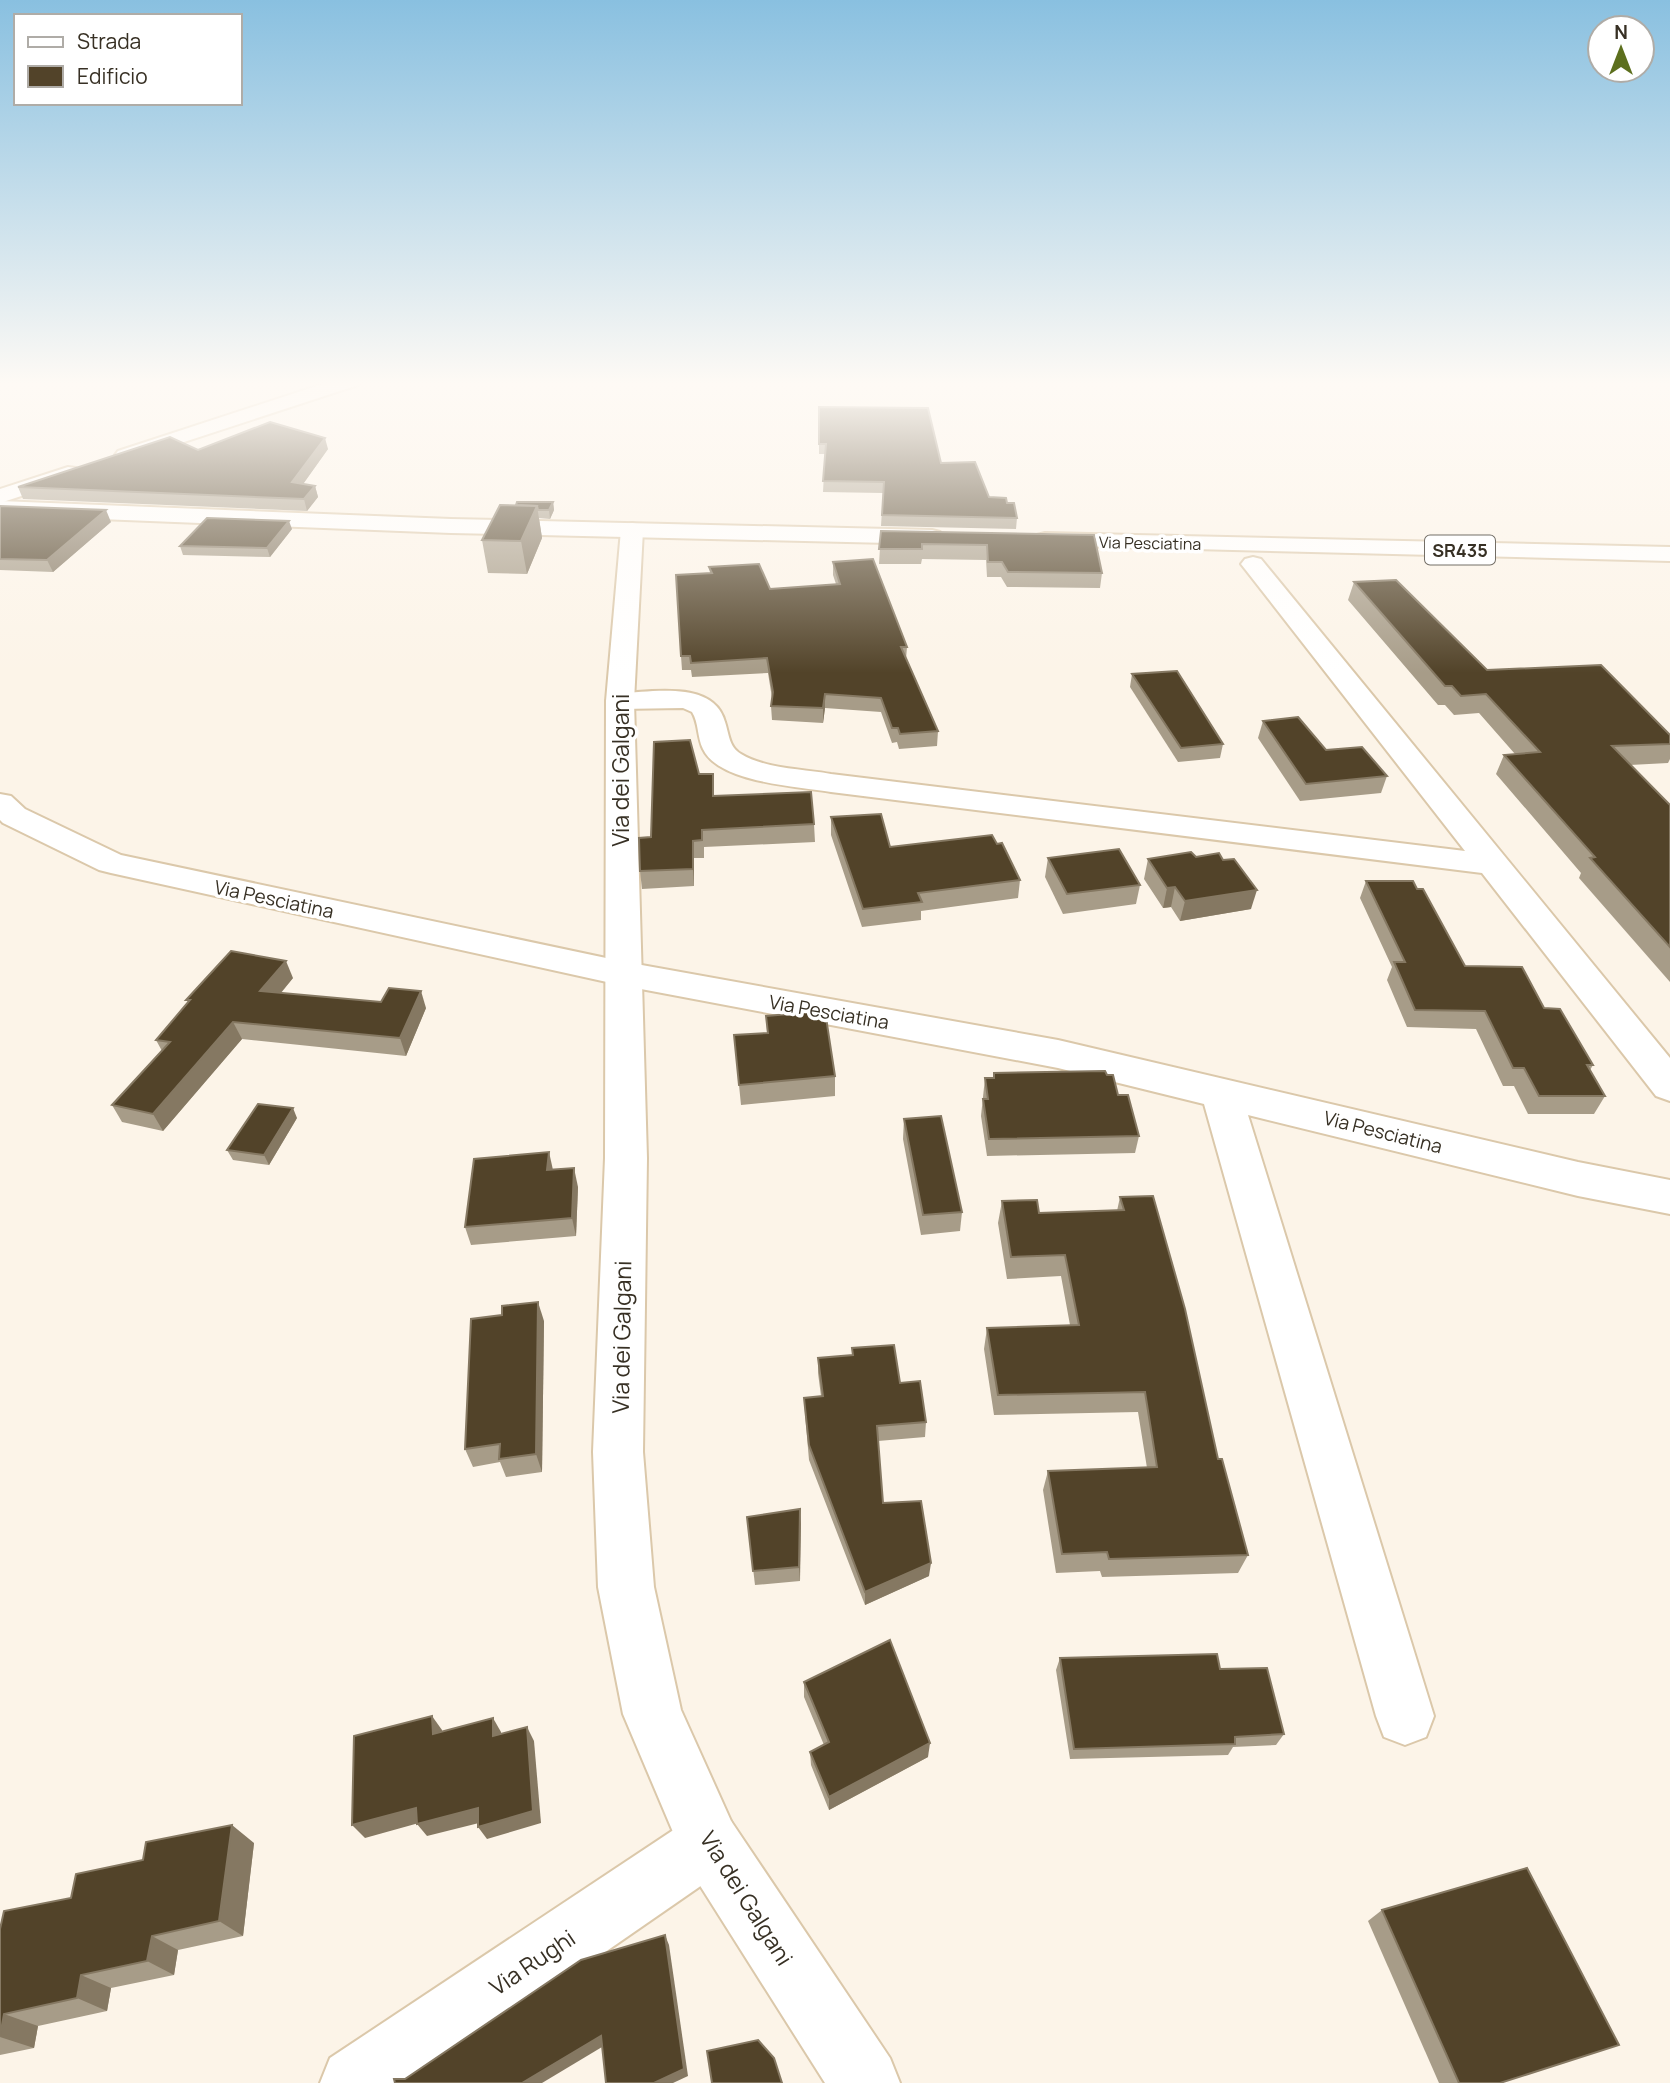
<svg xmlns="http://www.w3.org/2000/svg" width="1670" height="2083" viewBox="0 0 1670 2083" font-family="Manrope,sans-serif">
<rect width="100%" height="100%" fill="#fcf4e8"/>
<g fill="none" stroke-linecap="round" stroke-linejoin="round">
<defs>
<g id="minor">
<polygon points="332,381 360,381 358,385 132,459 118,459 115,455 118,451"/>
<polygon points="68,467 76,468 79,473 76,478 0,503 0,489"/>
<path d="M1253 557 1261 559 1670 1058V1101L1656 1096 1482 873 831 792C797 786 719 783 703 749 697 737 699 723 692 712L683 708 620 709 610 707 606 701 610 695 620 693C653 692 714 680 725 722 729 734 729 747 741 754 766 769 803 769 831 774L1465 851 1245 569 1241 564 1245 559Z"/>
<polygon points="0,794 11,796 25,809 121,855 625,962 1058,1040 1578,1162 1670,1180 1670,1214 1578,1196 1248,1115 1434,1716 1426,1737 1405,1745 1384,1737 1376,1716 1204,1104 1058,1068 625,986 111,873 99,870 3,823 0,820"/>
<polygon points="709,1812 731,1821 740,1843 731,1865 416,2083 320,2083 330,2058 687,1821"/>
</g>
<polygon id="tertiary" points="632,523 640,525 643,530 634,701 647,1158 643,1452 654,1587 681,1710 731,1821 890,2058 900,2083 825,2083 687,1865 623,1714 598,1587 593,1452 605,1158 606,701 621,530 624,525"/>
<g id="primary">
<polygon points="0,501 451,519 932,530 940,532 944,537 940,542 932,544 451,533 0,515"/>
<polygon points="1045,533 1670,547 1670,561 1037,545 1033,540 1037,535"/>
</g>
</defs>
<use href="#minor" stroke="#dbc8aa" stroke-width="4"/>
<use href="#tertiary" stroke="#dbc8aa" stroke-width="4"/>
<use href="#primary" stroke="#dbc8aa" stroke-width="4"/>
<use href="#minor" fill="#fff" fill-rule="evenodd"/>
<use href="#tertiary" fill="#fff" fill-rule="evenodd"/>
<use href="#primary" fill="#fff" fill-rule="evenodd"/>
</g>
<g fill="#a79c88">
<polygon points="819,407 941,463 989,497 1007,503 1017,518 1016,529 881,526 883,493 823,492 825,454 819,454"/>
<polygon points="328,449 303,484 315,486 318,497 307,511 23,499 18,487 198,450"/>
<polygon points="553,502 554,510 550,519 539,518 542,538 527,574 488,573 482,540 516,505"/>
<polygon points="0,506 111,522 53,572 0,570"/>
<polygon points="292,529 270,557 183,555 180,546"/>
<polygon points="881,531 1094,535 1102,573 1100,588 1007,587 1001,577 987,577 986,560 922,559 921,564 879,564"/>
<polygon points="833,562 907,647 906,659 938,731 937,746 899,749 897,742 892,743 881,712 825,708 823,723 772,720 771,706 772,698 768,673 692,677 691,670 682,670 681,656 710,573 709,567 770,589 836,584 833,575"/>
<polygon points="1354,582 1487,670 1670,735 1670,759 1668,763 1630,765 1670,805 1670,982 1579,878 1581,873 1496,774 1504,755 1515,754 1479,713 1454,715 1445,705 1438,705 1348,600"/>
<polygon points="1132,674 1223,744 1220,758 1178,762 1130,687"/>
<polygon points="1263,721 1387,776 1381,793 1300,801 1258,738"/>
<polygon points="699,774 714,796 814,824 815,842 704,847 704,858 694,858 694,886 642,889 640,871 651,837"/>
<polygon points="831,817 890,847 997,844 1020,880 1018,898 921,911 921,920 862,927 831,835"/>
<polygon points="1048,858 1140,885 1136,904 1063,914 1045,877"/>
<polygon points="1148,859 1251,909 1180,921 1171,907 1163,908 1144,879"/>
<polygon points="1366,881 1417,889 1465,966 1593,1065 1590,1070 1605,1096 1594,1114 1528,1114 1514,1086 1503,1086 1476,1029 1407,1027 1387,980 1392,967 1360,898"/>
<polygon points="293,978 281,993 426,1008 406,1056 242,1039 163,1131 122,1122 112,1105 162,1051 156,1040 188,1002 186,1000"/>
<polygon points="766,1016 835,1076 835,1096 741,1105 734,1035 767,1033"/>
<polygon points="1107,1075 1139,1136 1135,1153 987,1156 981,1116 985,1078"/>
<polygon points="297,1118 269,1165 233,1160 227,1150"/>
<polygon points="904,1119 962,1212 960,1231 921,1235 903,1139"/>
<polygon points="578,1187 576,1236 471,1245 465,1227"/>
<polygon points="1120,1197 1218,1459 1248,1555 1238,1573 1102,1577 1100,1571 1056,1573 1043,1490 1048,1471 1147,1468 1138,1412 994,1415 984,1349 987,1328 1070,1325 1061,1276 1007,1279 998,1223 1002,1201 1039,1213 1117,1211"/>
<polygon points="544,1321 542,1472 506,1477 500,1462 473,1467 465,1449"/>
<polygon points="852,1348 900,1383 926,1422 925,1437 878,1441 883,1503 929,1576 865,1605 809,1460 805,1414 804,1398 821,1396 818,1373 818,1358 852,1355"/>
<polygon points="800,1509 800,1581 755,1585 747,1517"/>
<polygon points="1060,1658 1220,1669 1284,1734 1276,1745 1233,1747 1228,1755 1070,1759 1056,1670"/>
<polygon points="804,1682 928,1757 829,1810 811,1765 810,1752 824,1745 804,1697"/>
<polygon points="254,1843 243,1936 178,1950 174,1975 111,1988 107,2011 38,2026 34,2048 0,2055 0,1929 71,1898"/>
<polygon points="1382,1910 1501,2083 1439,2083 1368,1921"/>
</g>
<g fill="#857862">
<polygon points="325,438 328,449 296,494 292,482"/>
<polygon points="315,486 318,497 307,511 304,499"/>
<polygon points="553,502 554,510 550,519 549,510"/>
<polygon points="537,506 542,538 527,574 521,541"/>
<polygon points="106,510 111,522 53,572 47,560"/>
<polygon points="289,521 292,529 270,557 267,548"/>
<polygon points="825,694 825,708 823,723 823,708"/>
<polygon points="693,841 694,858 694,886 693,869"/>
<polygon points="1175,887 1171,907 1163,908 1167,888"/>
<polygon points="1257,890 1251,909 1180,921 1185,901"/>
<polygon points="286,961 293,978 268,1008 260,991"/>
<polygon points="421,991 426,1008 406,1056 400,1038"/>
<polygon points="233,1022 242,1039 163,1131 153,1114"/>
<polygon points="293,1108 297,1118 269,1165 264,1155"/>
<polygon points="549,1152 553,1170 547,1170"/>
<polygon points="574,1168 578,1187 576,1236 572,1218"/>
<polygon points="538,1302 544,1321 542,1472 536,1454"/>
<polygon points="800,1509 801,1524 800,1581 799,1567"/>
<polygon points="931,1563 929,1576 865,1605 865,1592"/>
<polygon points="432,1716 442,1730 442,1748 433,1734"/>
<polygon points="493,1718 501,1732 502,1750 493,1736"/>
<polygon points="527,1727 534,1741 541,1823 487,1839 478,1827"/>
<polygon points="930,1743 928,1757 829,1810 829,1797"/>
<polygon points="416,1808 426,1821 365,1838 352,1825"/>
<polygon points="478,1808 487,1821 427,1836 417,1824"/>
<polygon points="232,1825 254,1843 243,1936 219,1921"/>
<polygon points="665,1935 669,1945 688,2076 673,2083 654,2083"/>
<polygon points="152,1936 178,1950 174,1975 147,1961"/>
<polygon points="81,1975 111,1988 107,2011 77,1998"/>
<polygon points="4,2014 38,2026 34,2048 0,2037"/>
<polygon points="601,2036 607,2044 542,2083 522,2083"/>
</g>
<g fill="#524329" stroke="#857862" stroke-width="2">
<polygon points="819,407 928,408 941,463 975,462 989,497 1006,498 1007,503 1014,503 1017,518 882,515 884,482 823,481 826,444 819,444"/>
<polygon points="270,422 325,438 292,482 315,486 304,499 18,487 170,437 198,450"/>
<polygon points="517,502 553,502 549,510 538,510 537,506 516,505"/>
<polygon points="500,505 537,506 521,541 482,540"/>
<polygon points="0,506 106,510 47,560 0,559"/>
<polygon points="207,518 289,521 267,548 180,546"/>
<polygon points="881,531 1094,535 1102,573 1008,572 1002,562 988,562 987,545 922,544 922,549 879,549"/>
<polygon points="873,559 907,647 901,647 938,731 900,734 898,728 892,728 881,698 825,694 823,708 771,706 773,692 767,658 691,663 690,656 681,656 676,575 712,573 709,567 759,564 770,589 840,584 833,562"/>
<polygon points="1396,580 1487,670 1601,665 1670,735 1670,744 1612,746 1670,805 1670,947 1590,858 1595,857 1504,755 1540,752 1486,694 1461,696 1452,686 1445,686 1354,582"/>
<polygon points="1177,671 1223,744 1181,748 1132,674"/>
<polygon points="1298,717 1326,750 1362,747 1387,776 1306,784 1263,721"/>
<polygon points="690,740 699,774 713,774 713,796 811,792 814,824 702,830 702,840 693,841 693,869 640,871 639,838 651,837 654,742"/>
<polygon points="881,814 890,847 992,835 997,844 1002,843 1020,880 918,893 922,902 863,909 831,817"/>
<polygon points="1119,849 1140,885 1067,894 1048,858"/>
<polygon points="1191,852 1196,857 1219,853 1223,860 1234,859 1257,890 1185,901 1175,887 1167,888 1148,859"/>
<polygon points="1366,881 1413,881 1417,889 1423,889 1465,966 1522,967 1544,1008 1560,1009 1593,1065 1587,1065 1605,1096 1539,1096 1524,1068 1513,1068 1485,1011 1415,1010 1394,962 1405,962"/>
<polygon points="231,951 286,961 260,991 381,1002 389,988 421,991 400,1038 233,1022 153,1114 112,1105 170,1042 156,1040 190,1000 186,1000"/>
<polygon points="825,1011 835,1076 739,1085 734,1035 768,1033 766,1016"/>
<polygon points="1105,1071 1107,1075 1113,1075 1118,1095 1128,1095 1139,1136 989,1139 983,1099 988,1099 985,1078 994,1078 994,1073"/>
<polygon points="258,1104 293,1108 264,1155 227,1150"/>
<polygon points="941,1116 962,1212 923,1215 904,1119"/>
<polygon points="549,1152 547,1170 574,1168 572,1218 465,1227 474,1159"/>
<polygon points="1153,1196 1185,1309 1218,1459 1222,1459 1248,1555 1109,1559 1107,1552 1062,1554 1048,1471 1157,1467 1145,1392 998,1395 987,1328 1079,1325 1065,1255 1011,1257 1002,1201 1037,1200 1039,1213 1124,1210 1120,1197"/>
<polygon points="538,1302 536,1454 499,1459 500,1444 465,1449 471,1319 502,1315 502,1306"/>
<polygon points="894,1345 900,1383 920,1381 926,1422 877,1426 883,1503 921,1501 931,1563 865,1592 809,1445 804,1398 823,1396 818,1358 853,1355 852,1348"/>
<polygon points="800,1509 799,1567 753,1571 747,1517"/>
<polygon points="890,1640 930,1743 829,1797 810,1752 829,1742 804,1682"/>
<polygon points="1217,1654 1220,1669 1267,1668 1284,1734 1235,1737 1235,1744 1074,1749 1060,1658"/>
<polygon points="432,1716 433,1734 493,1718 493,1736 527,1727 533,1811 478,1827 478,1808 417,1824 416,1808 352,1825 354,1736"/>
<polygon points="232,1825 219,1921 152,1936 147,1961 81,1975 77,1998 4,2014 0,2036 0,1929 4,1911 71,1898 76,1874 143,1860 146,1842"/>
<polygon points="1527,1868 1619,2045 1500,2083 1459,2083 1382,1910"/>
<polygon points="665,1935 684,2069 654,2083 606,2083 601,2036 522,2083 395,2083 394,2079 405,2079 581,1960"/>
<polygon points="758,2040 774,2058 782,2083 712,2083 707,2051"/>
</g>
<linearGradient id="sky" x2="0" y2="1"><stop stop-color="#89c0e0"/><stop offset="0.57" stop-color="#fefaf5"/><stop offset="1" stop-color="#fefaf5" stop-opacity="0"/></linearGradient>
<rect width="1670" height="673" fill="url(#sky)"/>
<g text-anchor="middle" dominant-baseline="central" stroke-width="7" stroke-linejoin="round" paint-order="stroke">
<g font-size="16" fill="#373024" stroke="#fff">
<text transform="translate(1150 543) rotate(1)">Via Pesciatina</text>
</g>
<rect fill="#fff" stroke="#736e66" stroke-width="2" x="1425" y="535.5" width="70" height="29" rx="5"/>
<g font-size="18" font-weight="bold" fill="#373024">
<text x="1460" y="550">SR435</text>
</g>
<g font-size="19" fill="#373024" stroke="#fff">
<text transform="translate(274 899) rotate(12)">Via Pesciatina</text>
<text transform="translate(829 1012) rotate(10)">Via Pesciatina</text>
<text transform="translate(1383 1132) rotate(14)">Via Pesciatina</text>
</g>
<g font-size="23" fill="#373024" stroke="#fff">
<text transform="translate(620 770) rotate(-90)">Via dei Galgani</text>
<text transform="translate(621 1337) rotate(-89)">Via dei Galgani</text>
<text transform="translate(747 1898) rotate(58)">Via dei Galgani</text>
<text transform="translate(532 1962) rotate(-34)">Via Rughi</text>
</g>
</g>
<rect x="14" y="14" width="228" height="91" fill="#ffffff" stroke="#afaca7" stroke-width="2"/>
<rect x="28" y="37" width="35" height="10" fill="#ffffff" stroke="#afaca7" stroke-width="2"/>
<text x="77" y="49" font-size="21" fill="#373024">Strada</text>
<rect x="28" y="66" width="35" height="21" fill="#524329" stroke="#afaca7" stroke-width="2"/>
<text x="77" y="84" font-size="21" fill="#373024">Edificio</text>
<g transform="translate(1621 49)"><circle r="33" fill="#ffffff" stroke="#afaca7" stroke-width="2"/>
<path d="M0-5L12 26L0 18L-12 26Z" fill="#5c6f1d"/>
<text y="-10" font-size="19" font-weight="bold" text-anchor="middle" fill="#373024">N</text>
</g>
</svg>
